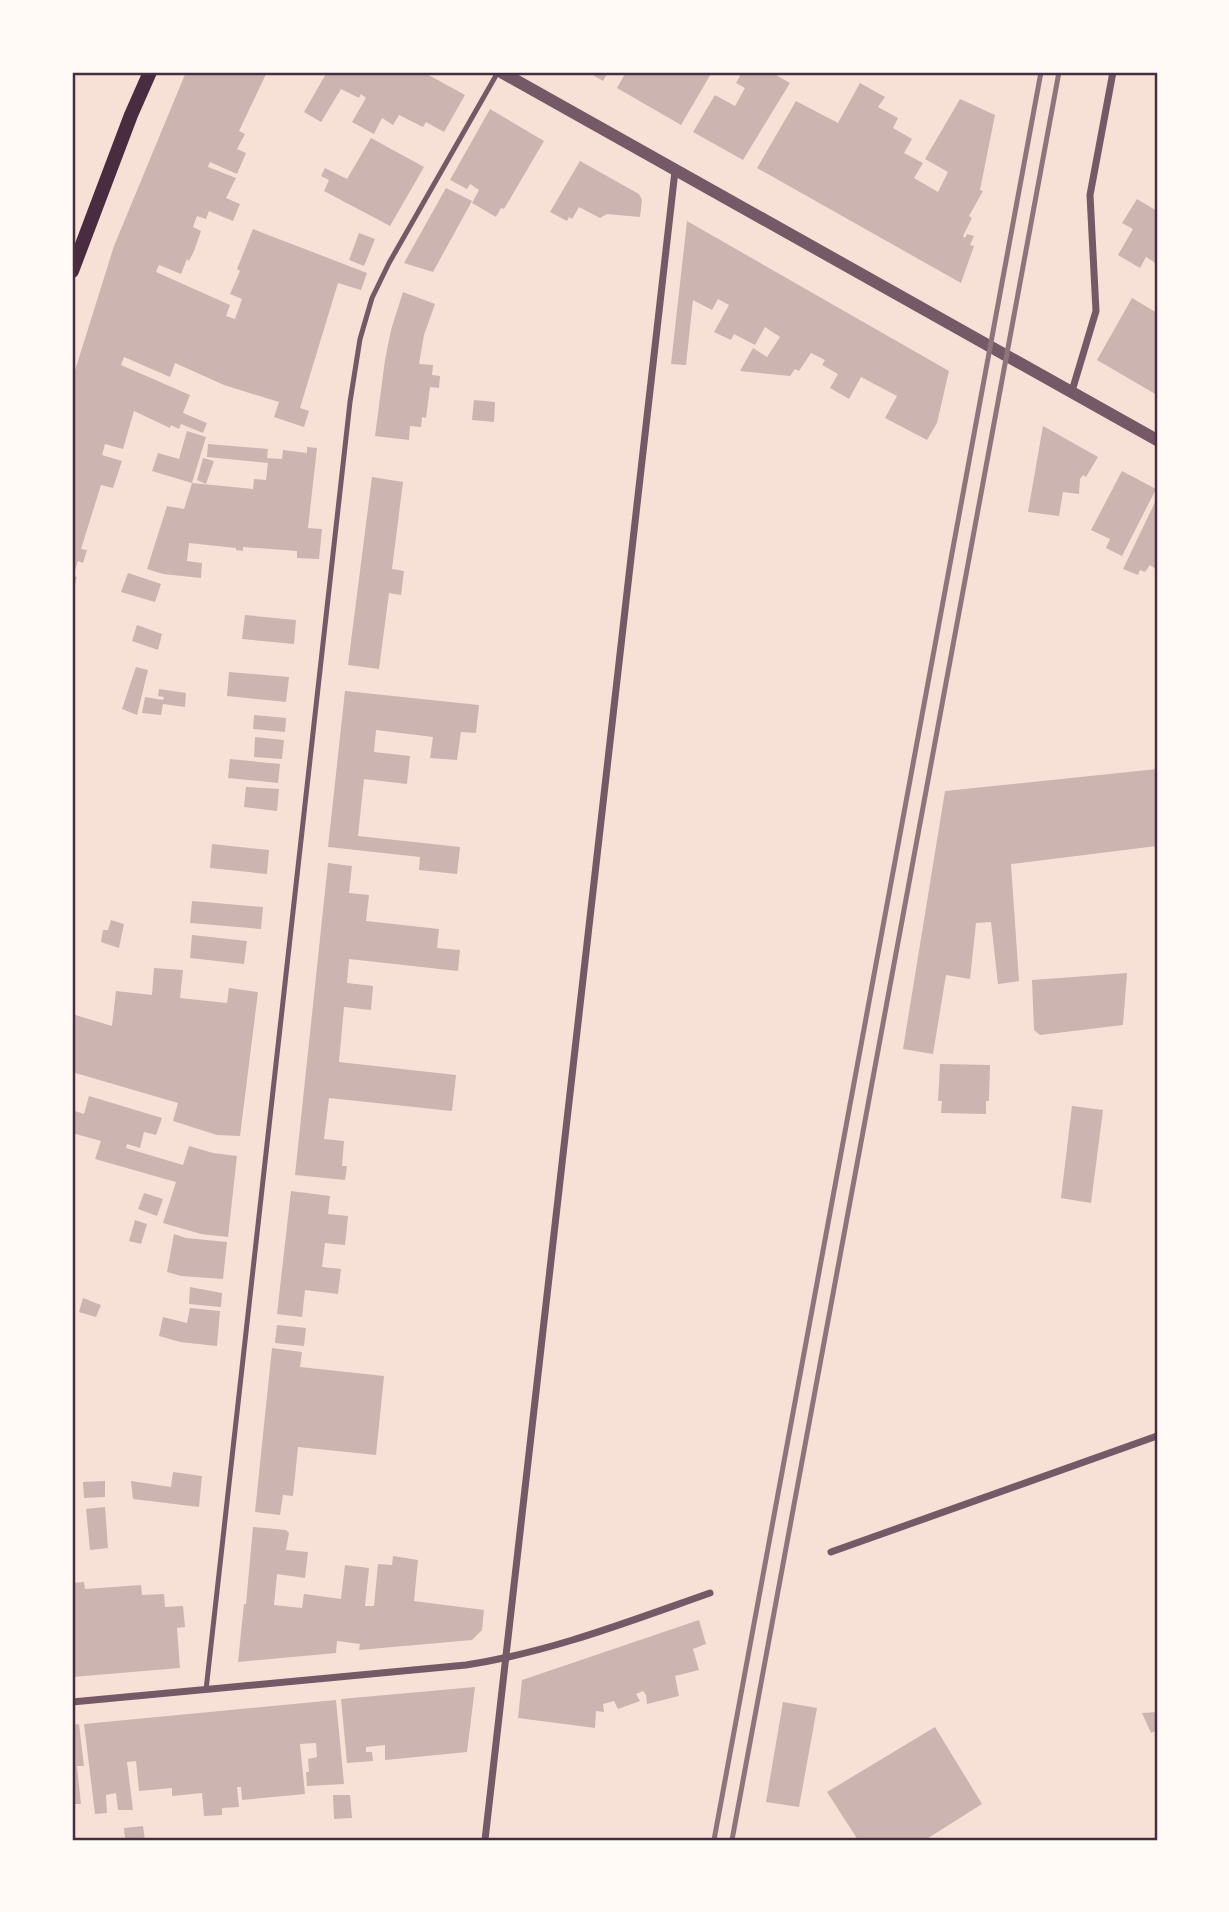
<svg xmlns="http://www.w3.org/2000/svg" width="1229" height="1912" viewBox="0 0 1229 1912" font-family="'Roboto Condensed',sans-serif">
<rect width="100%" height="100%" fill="#f7e1d7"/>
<g fill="#ccb4b1">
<polygon points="186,72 267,72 239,131 245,134 237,149 246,153 237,174 210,162 208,167 236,178 226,198 240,204 233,221 209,211 206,219 197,216 193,227 201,231 194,251 189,261 187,259 181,274 159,265 156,272 230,305 226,316 235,319 242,299 230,294 240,271 237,269 253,229 367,273 361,290 338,283 300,408 309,411 304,427 274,417 279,402 224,385 175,363 170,377 124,357 121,365 190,395 183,413 207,423 203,433 181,424 179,429 171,425 170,428 134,411 123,449 105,444 102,455 122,461 113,488 101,485 81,549 87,550 83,563 78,561 73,576 77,577 72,594 72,380 114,246"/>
<polygon points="327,72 423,72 465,95 444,132 426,122 423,127 399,115 393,125 382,118 374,134 352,122 366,98 361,94 359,98 341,89 321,122 304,112"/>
<polygon points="588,72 608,72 603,81"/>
<polygon points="626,72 712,72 681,125 617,88"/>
<polygon points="742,72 778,72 776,75 790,83 743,160 693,132 715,95 735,106 745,88 736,83"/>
<polygon points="860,83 885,97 878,107 898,118 893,128 912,139 904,153 923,163 914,178 938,192 948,172 925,159 960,99 995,115 980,190 983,191 969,216 972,218 963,236 965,238 967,234 974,236 970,245 974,246 961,283 757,168 796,101 838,123"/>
<polygon points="490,109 544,141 504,209 501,208 496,217 472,203 479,190 470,184 467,189 450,180"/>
<polygon points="371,138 424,167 390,226 324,191 329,180 321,176 325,168 347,179"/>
<polygon points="580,161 639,194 642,200 640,217 607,214 600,218 579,207 572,219 569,217 567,221 550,212"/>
<polygon points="446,188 472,201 433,272 404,263"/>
<polygon points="1137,199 1157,211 1157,264 1146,257 1140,268 1118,255 1133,229 1122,223"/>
<polygon points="687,221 949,371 937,423 927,440 885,418 897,396 861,377 849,399 830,388 838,374 822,365 825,360 811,353 799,371 795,369 790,376 740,371 753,348 767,357 780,337 765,327 755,345 734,334 731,340 714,332 729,305 718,299 712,310 693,300 686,365 671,364"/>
<polygon points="359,233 375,239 364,266 349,260"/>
<polygon points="403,292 435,304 424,335 419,364 433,365 432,375 440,376 439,388 430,387 426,418 422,417 421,427 410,426 409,440 375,436 385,360 391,330"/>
<polygon points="1132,298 1157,313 1157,395 1097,360"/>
<polygon points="474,400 495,402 494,422 472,420"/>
<polygon points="1043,426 1098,457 1086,477 1083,475 1080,479 1079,494 1063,492 1059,516 1028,512"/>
<polygon points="187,431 206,437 192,483 152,471 158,453 179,459"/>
<polygon points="208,444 268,449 267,458 282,459 283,450 307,453 307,447 317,448 308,528 322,529 319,559 297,558 297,551 243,547 243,551 236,550 236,548 189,543 187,561 202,563 201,578 163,574 147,569 167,506 184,509 192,483 253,489 254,479 266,480 268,463 207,457"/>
<polygon points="203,458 214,461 206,484 197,480"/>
<polygon points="1122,471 1156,489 1122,556 1106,548 1110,539 1091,530"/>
<polygon points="372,477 403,482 392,569 404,571 401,595 389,593 379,669 348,665"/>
<polygon points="1157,498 1157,570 1150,565 1145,572 1140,570 1138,575 1123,569"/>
<polygon points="128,573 161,584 155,602 121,592"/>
<polygon points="245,615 296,620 294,644 242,639"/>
<polygon points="137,625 162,634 158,650 132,641"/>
<polygon points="136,667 148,670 137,715 122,709"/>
<polygon points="229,672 289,677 286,702 227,696"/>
<polygon points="159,689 186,693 185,707 163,704 161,715 142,713 145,697 163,700 164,697 158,696"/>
<polygon points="345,691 479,705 476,733 461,732 457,760 430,758 433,737 376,730 374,752 410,756 407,784 364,779 358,836 460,847 457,874 419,870 420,857 328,847"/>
<polygon points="254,715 286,718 285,732 253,729"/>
<polygon points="255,737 284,740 282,759 254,757"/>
<polygon points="230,759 280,764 278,783 228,778"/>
<polygon points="1157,769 1157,846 1011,864 1019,981 998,984 991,922 976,923 970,979 946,975 933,1054 903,1049 945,791"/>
<polygon points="246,787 279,789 277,811 244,807"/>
<polygon points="212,844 269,850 267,874 210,868"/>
<polygon points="328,863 352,866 349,893 369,895 366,921 439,929 437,948 460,950 458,971 349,959 347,983 373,986 371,1010 344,1007 339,1062 456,1075 452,1111 329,1098 324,1139 344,1141 342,1166 347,1166 345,1180 295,1175"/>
<polygon points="192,901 263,907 261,929 190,923"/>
<polygon points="111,920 124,924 119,948 101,942 103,930 108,930"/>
<polygon points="192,935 247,941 244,964 190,958"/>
<polygon points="154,968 183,970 180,998 227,1003 229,988 258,992 240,1136 217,1135 173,1121 178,1103 72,1072 72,1014 112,1026 116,991 152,995"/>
<polygon points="1127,973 1123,1025 1040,1035 1034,1030 1032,980"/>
<polygon points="940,1064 990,1065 989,1101 986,1101 986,1114 941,1113 942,1101 938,1101"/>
<polygon points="89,1096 162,1118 156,1135 144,1132 140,1148 127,1144 126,1148 183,1165 189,1146 213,1153 237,1156 228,1237 201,1234 163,1223 176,1182 95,1159 101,1141 72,1133 72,1110 84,1114"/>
<polygon points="1072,1106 1103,1110 1091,1203 1061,1198"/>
<polygon points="291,1191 330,1196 328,1214 348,1216 345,1245 325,1243 322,1267 341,1269 338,1294 305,1290 302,1317 277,1314"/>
<polygon points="144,1193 163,1199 157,1216 138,1209"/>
<polygon points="135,1220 147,1224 141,1244 129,1241"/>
<polygon points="174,1234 186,1238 227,1242 223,1279 181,1276 167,1272"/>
<polygon points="190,1287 222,1293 221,1307 189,1304"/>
<polygon points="83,1298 101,1305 96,1317 79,1312"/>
<polygon points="190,1308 220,1311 217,1346 180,1342 159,1336 163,1317 187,1323"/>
<polygon points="277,1325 306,1328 304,1346 275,1343"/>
<polygon points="272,1348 302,1352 300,1367 384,1376 376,1455 298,1447 293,1496 283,1495 280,1515 255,1512"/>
<polygon points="173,1472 202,1476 199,1507 133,1499 131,1481 171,1487"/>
<polygon points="105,1481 105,1497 84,1498 83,1482"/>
<polygon points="105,1507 108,1548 90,1550 86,1509"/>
<polygon points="253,1527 286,1530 289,1533 286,1550 308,1552 305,1578 277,1574 274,1605 302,1608 304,1594 341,1599 345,1565 369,1568 365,1606 374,1606 378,1564 392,1565 393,1556 418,1560 414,1601 484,1610 482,1630 472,1640 359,1650 360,1644 337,1641 336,1653 238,1662 244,1604 246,1604"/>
<polygon points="84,1582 85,1589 141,1585 142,1595 164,1594 165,1607 183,1606 185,1627 177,1628 180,1668 72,1677 72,1583"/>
<polygon points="699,1620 706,1644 693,1649 699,1670 675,1676 679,1696 647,1704 646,1695 643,1691 636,1694 640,1701 618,1709 614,1701 603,1704 604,1712 596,1711 595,1728 518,1718 522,1680"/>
<polygon points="475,1687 467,1752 385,1760 385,1745 366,1747 366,1752 372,1752 373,1761 347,1763 341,1699"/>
<polygon points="336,1700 344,1784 307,1786 306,1772 309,1772 308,1759 317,1757 316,1743 300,1744 305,1794 242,1800 241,1787 237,1787 239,1807 222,1808 222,1815 204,1816 202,1793 172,1796 172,1788 139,1791 136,1761 127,1762 133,1810 118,1810 116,1793 106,1795 107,1813 95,1814 84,1724"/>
<polygon points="783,1702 817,1708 799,1807 766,1802"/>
<polygon points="1157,1712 1157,1730 1151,1733 1142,1713"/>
<polygon points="79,1724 84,1766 77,1766 81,1804 72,1804 72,1725"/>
<polygon points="935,1727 982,1804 925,1840 858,1840 827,1792"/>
<polygon points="333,1795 350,1795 352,1818 334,1819"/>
<polygon points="143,1826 145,1840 125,1839 124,1828"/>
</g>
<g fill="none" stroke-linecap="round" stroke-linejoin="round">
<polyline stroke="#755966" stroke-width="5" points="206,1690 350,402 360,339 372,298 389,263 498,72"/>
<g stroke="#755966" stroke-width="7">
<polyline points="1072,391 1096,311 1090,195 1113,72"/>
<polyline points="831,1552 1157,1436"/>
<path d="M72 1702 466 1665C551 1652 630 1621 710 1593"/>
<polyline points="485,1840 675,171"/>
</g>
<polyline stroke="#755966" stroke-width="12" points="501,72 1157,440"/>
<polyline stroke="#4a2c40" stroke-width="14" points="72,271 131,115 150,72"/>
<g stroke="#8f747c" stroke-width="5">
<polyline points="714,1840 1041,72"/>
<polyline points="732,1840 1059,72"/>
</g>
</g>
<rect width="1229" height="1912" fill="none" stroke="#fffaf5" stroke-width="147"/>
<rect x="74" y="74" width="1082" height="1765" fill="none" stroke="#4a2c40" stroke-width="2.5"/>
</svg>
